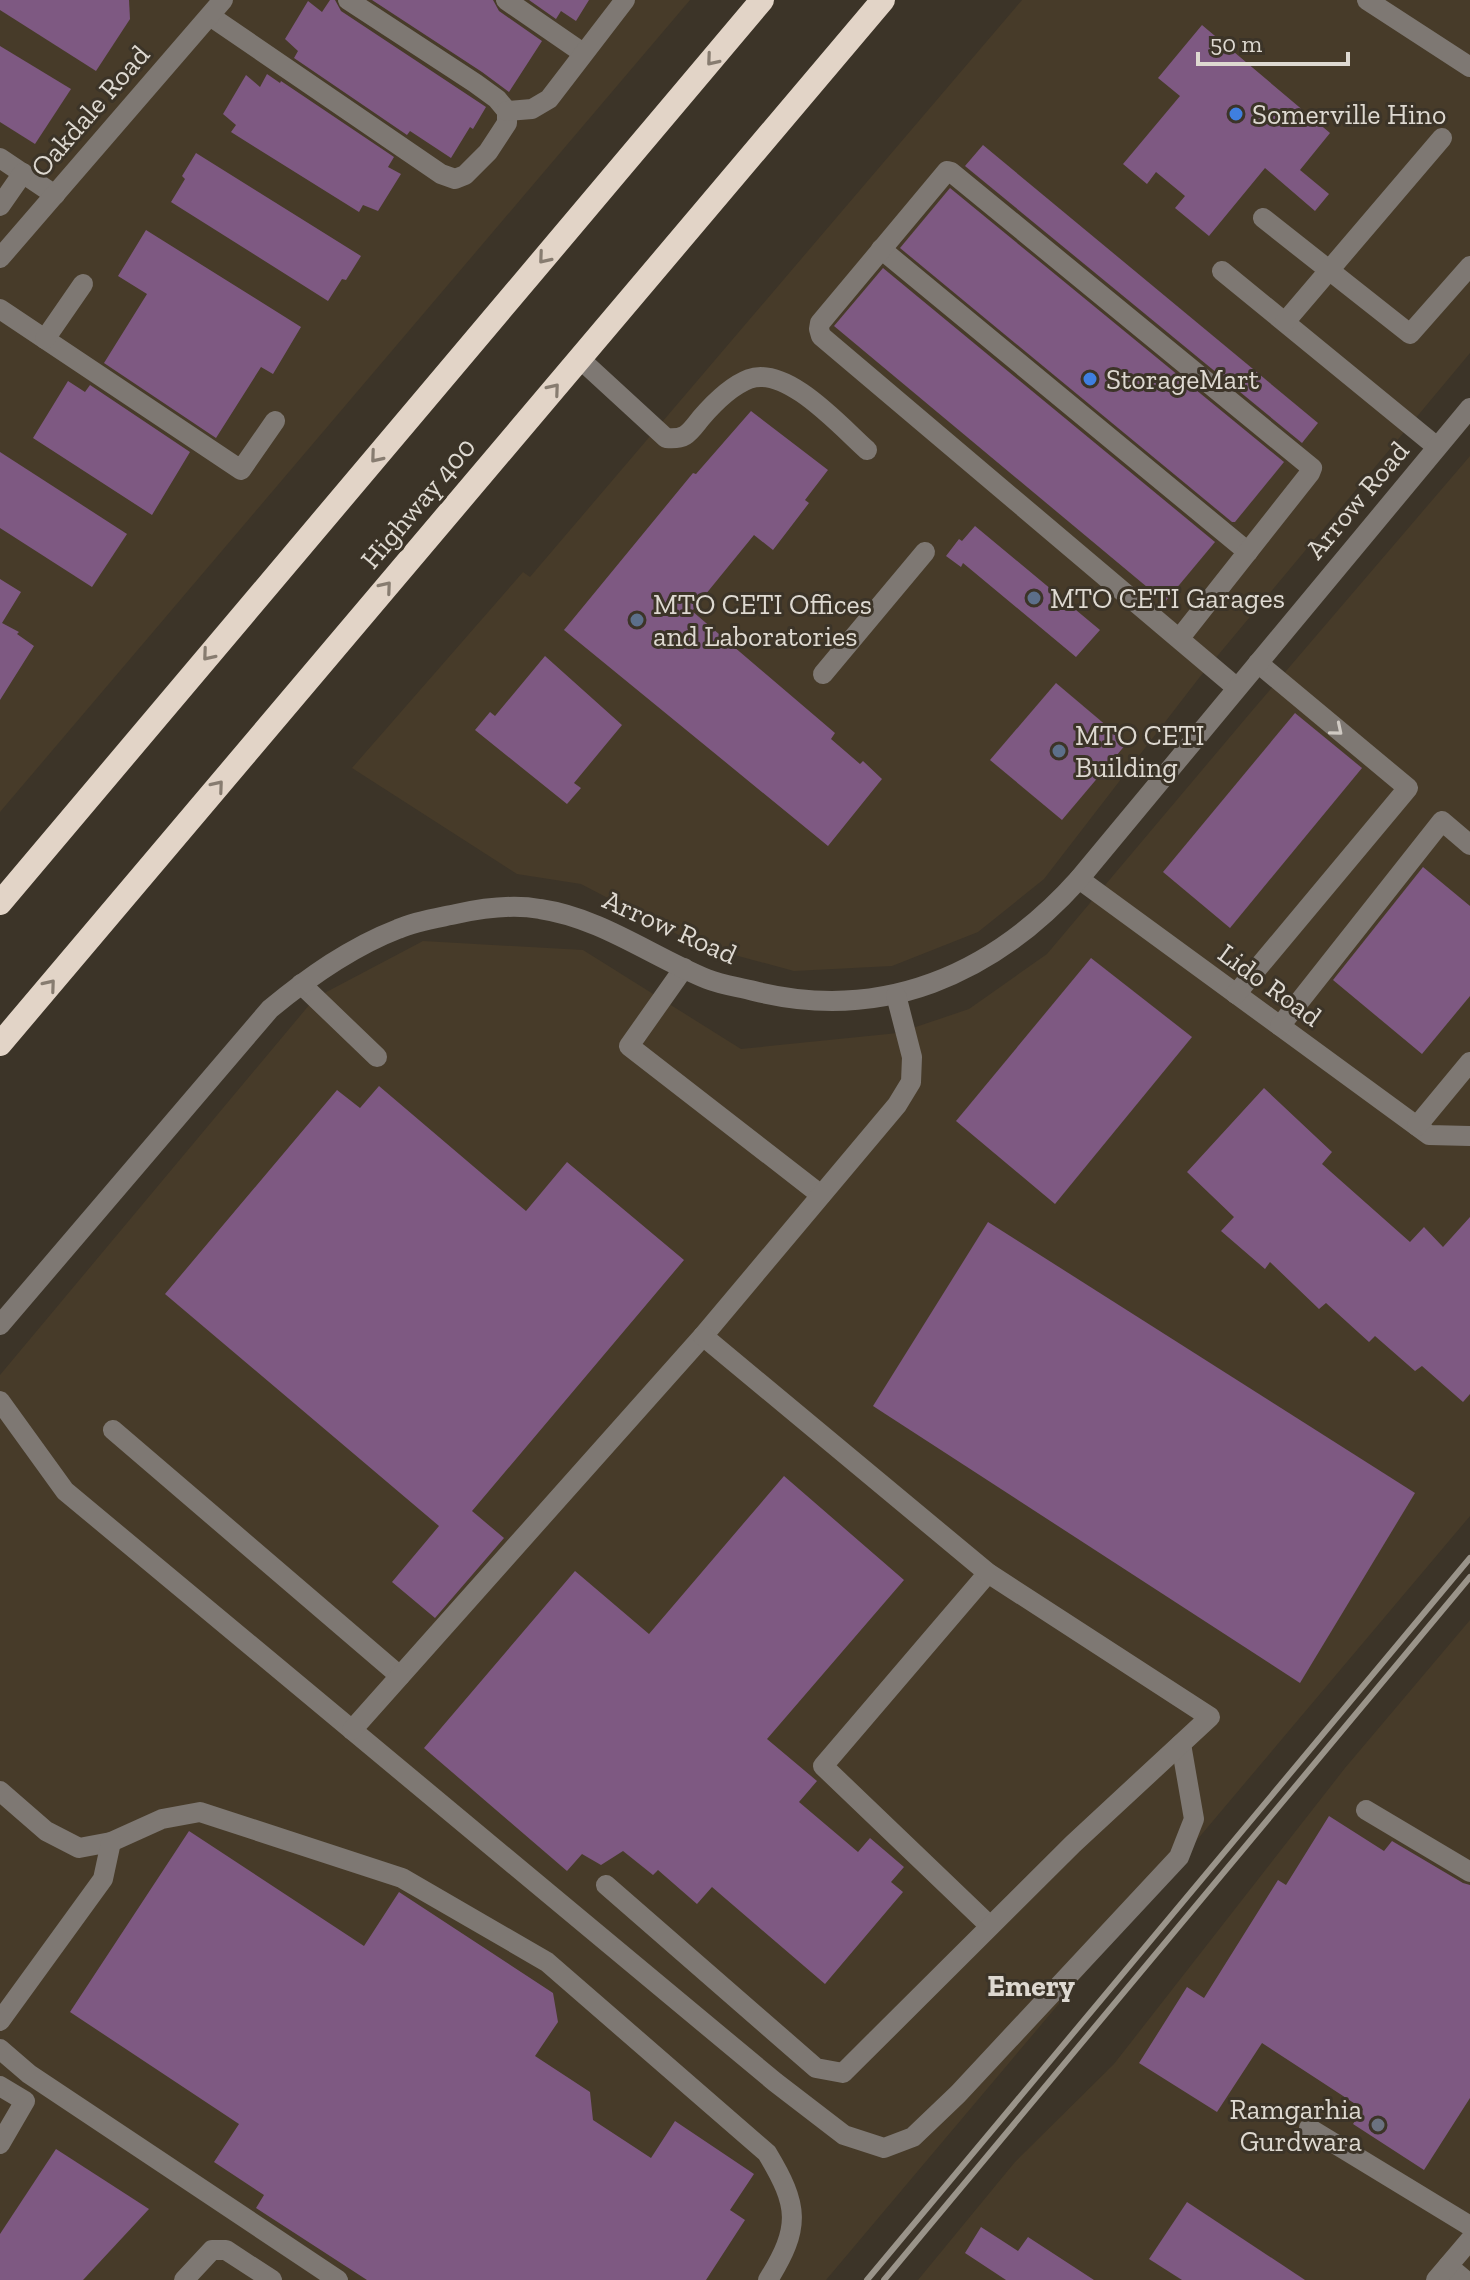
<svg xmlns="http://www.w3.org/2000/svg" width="1470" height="2280" viewBox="0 0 1470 2280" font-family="'Zilla Slab',serif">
<rect width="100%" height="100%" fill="#3c3428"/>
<g fill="#473b29">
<polygon points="0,0 690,0 0,812"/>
<polygon points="1022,0 1470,0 1470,353 1199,678 1044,879 978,932 892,966 794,971 698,945 581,884 517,874 352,768 523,572 530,577"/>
<polygon points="1470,456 1470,1516 826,2280 0,2280 0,1375 315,998 423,941 583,950 741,1049 898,1033 969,1009 1047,954 1251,712"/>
<polygon points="1470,1620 1470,2280 918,2280 1015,2162 1114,2064 1345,1768"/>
</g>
<g fill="#7e5982">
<polygon points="0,0 129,0 130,19 96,71 0,10"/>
<polygon points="330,0 335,0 341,11 486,107 473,129 470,127 451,158 410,131 407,135 294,58 298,51 285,39 308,1 322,12"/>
<polygon points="372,0 493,0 499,11 542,41 509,92 482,72"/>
<polygon points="529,0 589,0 576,21 561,11 556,19"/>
<polygon points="1202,25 1330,133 1300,170 1329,194 1315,211 1265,168 1209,236 1175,208 1185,196 1156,172 1147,184 1123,164 1180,96 1158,78"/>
<polygon points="0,46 71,89 35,144 0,122"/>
<polygon points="267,74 280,83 281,81 394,157 388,167 401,174 378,211 363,205 359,212 231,132 236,125 223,114 246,75 260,87"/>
<polygon points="983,145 1318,423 1302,443 965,166"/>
<polygon points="196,153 361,256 346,280 342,279 328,301 171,202 185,179 182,176"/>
<polygon points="950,188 1284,462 1235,522 1232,522 900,248"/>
<polygon points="146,230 301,327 273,374 261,367 216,438 104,363 147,294 118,276"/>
<polygon points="883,268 1215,542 1165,602 834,326"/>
<polygon points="68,381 85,392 90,385 190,452 152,515 33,438"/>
<polygon points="751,411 828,470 805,500 809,503 773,550 754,535 692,611 835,733 831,739 860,764 863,761 882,779 828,846 564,630 693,473 696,474"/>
<polygon points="0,452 127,534 92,587 0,528"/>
<polygon points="975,526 1100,630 1076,657 963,563 961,567 946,556 959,539 962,541"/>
<polygon points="0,579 21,592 2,623 19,632 17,634 34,646 0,700"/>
<polygon points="545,656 622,725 574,783 581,788 567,804 475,730 490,712 495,716"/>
<polygon points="1056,683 1127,743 1062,820 990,760"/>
<polygon points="1295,713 1362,768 1230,928 1163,872"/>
<polygon points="1423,867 1470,906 1470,996 1422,1054 1333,980"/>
<polygon points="1091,958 1192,1037 1055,1204 956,1121"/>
<polygon points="379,1086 526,1211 567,1162 684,1260 472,1511 504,1538 435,1618 392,1582 439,1526 165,1294 337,1090 360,1108"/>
<polygon points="1264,1088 1332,1152 1322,1164 1410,1242 1424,1227 1443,1247 1470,1217 1470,1394 1463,1402 1422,1366 1415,1371 1375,1336 1369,1342 1326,1303 1319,1309 1270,1262 1265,1269 1221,1231 1234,1217 1187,1172"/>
<polygon points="988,1222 1415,1493 1300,1683 873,1406"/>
<polygon points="784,1476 904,1580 767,1739 817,1781 799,1802 858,1852 870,1838 904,1867 891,1882 903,1892 825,1984 712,1887 697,1904 658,1870 653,1875 623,1851 601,1865 582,1854 567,1871 424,1748 575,1571 649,1634"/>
<polygon points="1329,1816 1384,1851 1392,1841 1463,1883 1470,1885 1470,2098 1424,2170 1353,2124 1363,2109 1262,2043 1217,2112 1139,2063 1187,1987 1204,1998 1278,1880 1286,1885"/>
<polygon points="189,1831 364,1946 399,1892 553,1993 558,2022 535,2056 590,2092 593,2120 651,2158 675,2121 754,2174 730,2210 745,2220 706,2280 367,2280 256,2208 264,2195 214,2162 239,2124 70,2012"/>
<polygon points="56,2149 149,2209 83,2280 0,2280 0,2234"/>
<polygon points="1187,2202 1305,2280 1182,2280 1149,2259"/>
<polygon points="981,2227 1018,2251 1028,2237 1094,2280 1006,2280 965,2253"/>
</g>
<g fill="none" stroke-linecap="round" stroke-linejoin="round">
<g stroke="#7e7873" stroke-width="20">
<polyline points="506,0 583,53"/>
<polyline points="1367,0 1470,67"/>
<polyline points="210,16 441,174 455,179 465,175 488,152 507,123 507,111 497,99 475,83 348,0"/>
<polyline points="507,111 532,109 549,99 625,0"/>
<polyline points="0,158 55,195"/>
<polyline points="0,206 23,173"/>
<polyline points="1263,218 1410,334 1470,266"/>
<polyline points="881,249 1248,552"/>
<polyline points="0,258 223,0"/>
<polyline points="1222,271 1437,447"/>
<polyline points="0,309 241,470 275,421"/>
<polyline points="1285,322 1442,138"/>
<polyline points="45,339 83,284"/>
<path d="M580 359 666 438C686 440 689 433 701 418 713 404 731 386 749 379 787 365 841 427 867 450"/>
<polyline points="1179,639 821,336 819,329 820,323 947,171 951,172 1312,468 1310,473 1179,639 1237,688"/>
<polyline points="823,674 925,552"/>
<polyline points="1079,879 1429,1135 1470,1136"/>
<polyline points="684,968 629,1046 821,1195"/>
<polyline points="301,984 377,1057"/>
<polyline points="1236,994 1408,788 1258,663"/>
<polyline points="1280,1026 1442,821 1470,845"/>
<polyline points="1417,1126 1470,1062"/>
<path d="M0 1325 270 1009C309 977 351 947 398 929 416 921 437 918 456 914 483 908 513 904 540 909 601 918 651 956 707 979 722 985 739 987 754 991 882 1023 993 975 1079 879L1470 408"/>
<polyline points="0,1401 65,1491 775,2082 844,2135 884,2148 913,2137 958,2094 1179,1857 1194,1819 1181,1744"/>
<polyline points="113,1430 400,1676"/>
<polyline points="988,1573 823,1766 990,1926"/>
<polyline points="352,1730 703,1336 897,1105 911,1082 912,1057 896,995"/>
<path d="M0 1791 46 1831 79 1848 111 1842 162 1819 200 1812 402 1878 547 1962 767 2153C799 2206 801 2227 768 2280"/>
<polyline points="1366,1810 1470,1872"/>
<polyline points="606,1885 816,2068 843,2073 1073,1844 1210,1717 988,1573 703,1336"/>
<polyline points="0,2021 103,1879 111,1842"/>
<polyline points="0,2049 29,2074 338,2280"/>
<polyline points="0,2086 25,2101 0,2144"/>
<polyline points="1309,2128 1470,2226"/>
<polyline points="1448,2266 1465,2280"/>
<polyline points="184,2280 212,2250 226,2250 272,2280"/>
<polyline points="1436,2280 1470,2240"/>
</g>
<g stroke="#e2d4c7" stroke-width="24">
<polyline points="0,903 762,0"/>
<polyline points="0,1044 883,0"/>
</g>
<g stroke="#9a948a" stroke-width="6">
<polyline points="867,2280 1470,1558"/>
<polyline points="884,2280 1470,1577"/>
</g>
</g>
<defs><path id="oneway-chevron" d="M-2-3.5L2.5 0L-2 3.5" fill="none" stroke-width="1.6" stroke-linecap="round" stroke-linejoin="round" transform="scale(2)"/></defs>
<g stroke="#877c70">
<use href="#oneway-chevron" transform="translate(712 60) rotate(130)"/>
<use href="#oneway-chevron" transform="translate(544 258) rotate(130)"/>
<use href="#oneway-chevron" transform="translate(554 389) rotate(-50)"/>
<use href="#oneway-chevron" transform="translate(376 457) rotate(130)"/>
<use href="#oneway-chevron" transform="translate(386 587) rotate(-50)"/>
<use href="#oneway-chevron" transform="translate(208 655) rotate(130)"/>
<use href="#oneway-chevron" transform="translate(218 786) rotate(-50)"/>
<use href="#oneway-chevron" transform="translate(50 985) rotate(-50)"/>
</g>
<use stroke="#d0cac3" href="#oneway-chevron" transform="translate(1337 730) rotate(40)"/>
<g fill="#3f7fe0" stroke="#3c3428" stroke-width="3">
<circle cx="1236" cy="114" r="8"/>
<circle cx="1090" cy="379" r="8"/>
</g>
<g fill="#5c6f8a" stroke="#3c3428" stroke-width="3">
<circle cx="1034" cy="598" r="8"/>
<circle cx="637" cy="620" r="8"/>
<circle cx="1059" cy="751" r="8"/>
</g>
<circle fill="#6b7280" stroke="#3c3428" stroke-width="3" cx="1378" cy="2125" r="8"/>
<g text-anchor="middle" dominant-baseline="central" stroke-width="6" stroke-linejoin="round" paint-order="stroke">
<g font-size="28" fill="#ded9d1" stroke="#3c3428">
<text transform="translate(90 111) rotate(-49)">Oakdale Road</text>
<text transform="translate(1357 500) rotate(-50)">Arrow Road</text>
<text transform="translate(418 503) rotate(-50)">Highway 400</text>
<text transform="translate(670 927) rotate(24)">Arrow Road</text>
<text transform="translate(1270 985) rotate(36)">Lido Road</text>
</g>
<g font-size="28" fill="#ded9d1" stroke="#3c3428" text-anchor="start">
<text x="1252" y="114">Somerville Hino</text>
<text x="1106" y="379">StorageMart</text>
<text x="1050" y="598">MTO CETI Garages</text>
<text x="653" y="604">MTO CETI Offices<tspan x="653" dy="32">and Laboratories</tspan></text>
<text x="1075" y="735">MTO CETI<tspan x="1075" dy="32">Building</tspan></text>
<text x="1362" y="2109" text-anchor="end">Ramgarhia<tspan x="1362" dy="32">Gurdwara</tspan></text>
</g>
<g font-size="30" font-weight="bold" fill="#ded9d1" stroke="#3c3428">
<text x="1031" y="1986">Emery</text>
</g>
</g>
<path d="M1198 52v12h150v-12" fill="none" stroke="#ded9d1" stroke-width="4"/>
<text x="1210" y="52" font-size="24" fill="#ded9d1" stroke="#3c3428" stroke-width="6" paint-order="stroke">50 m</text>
</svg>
